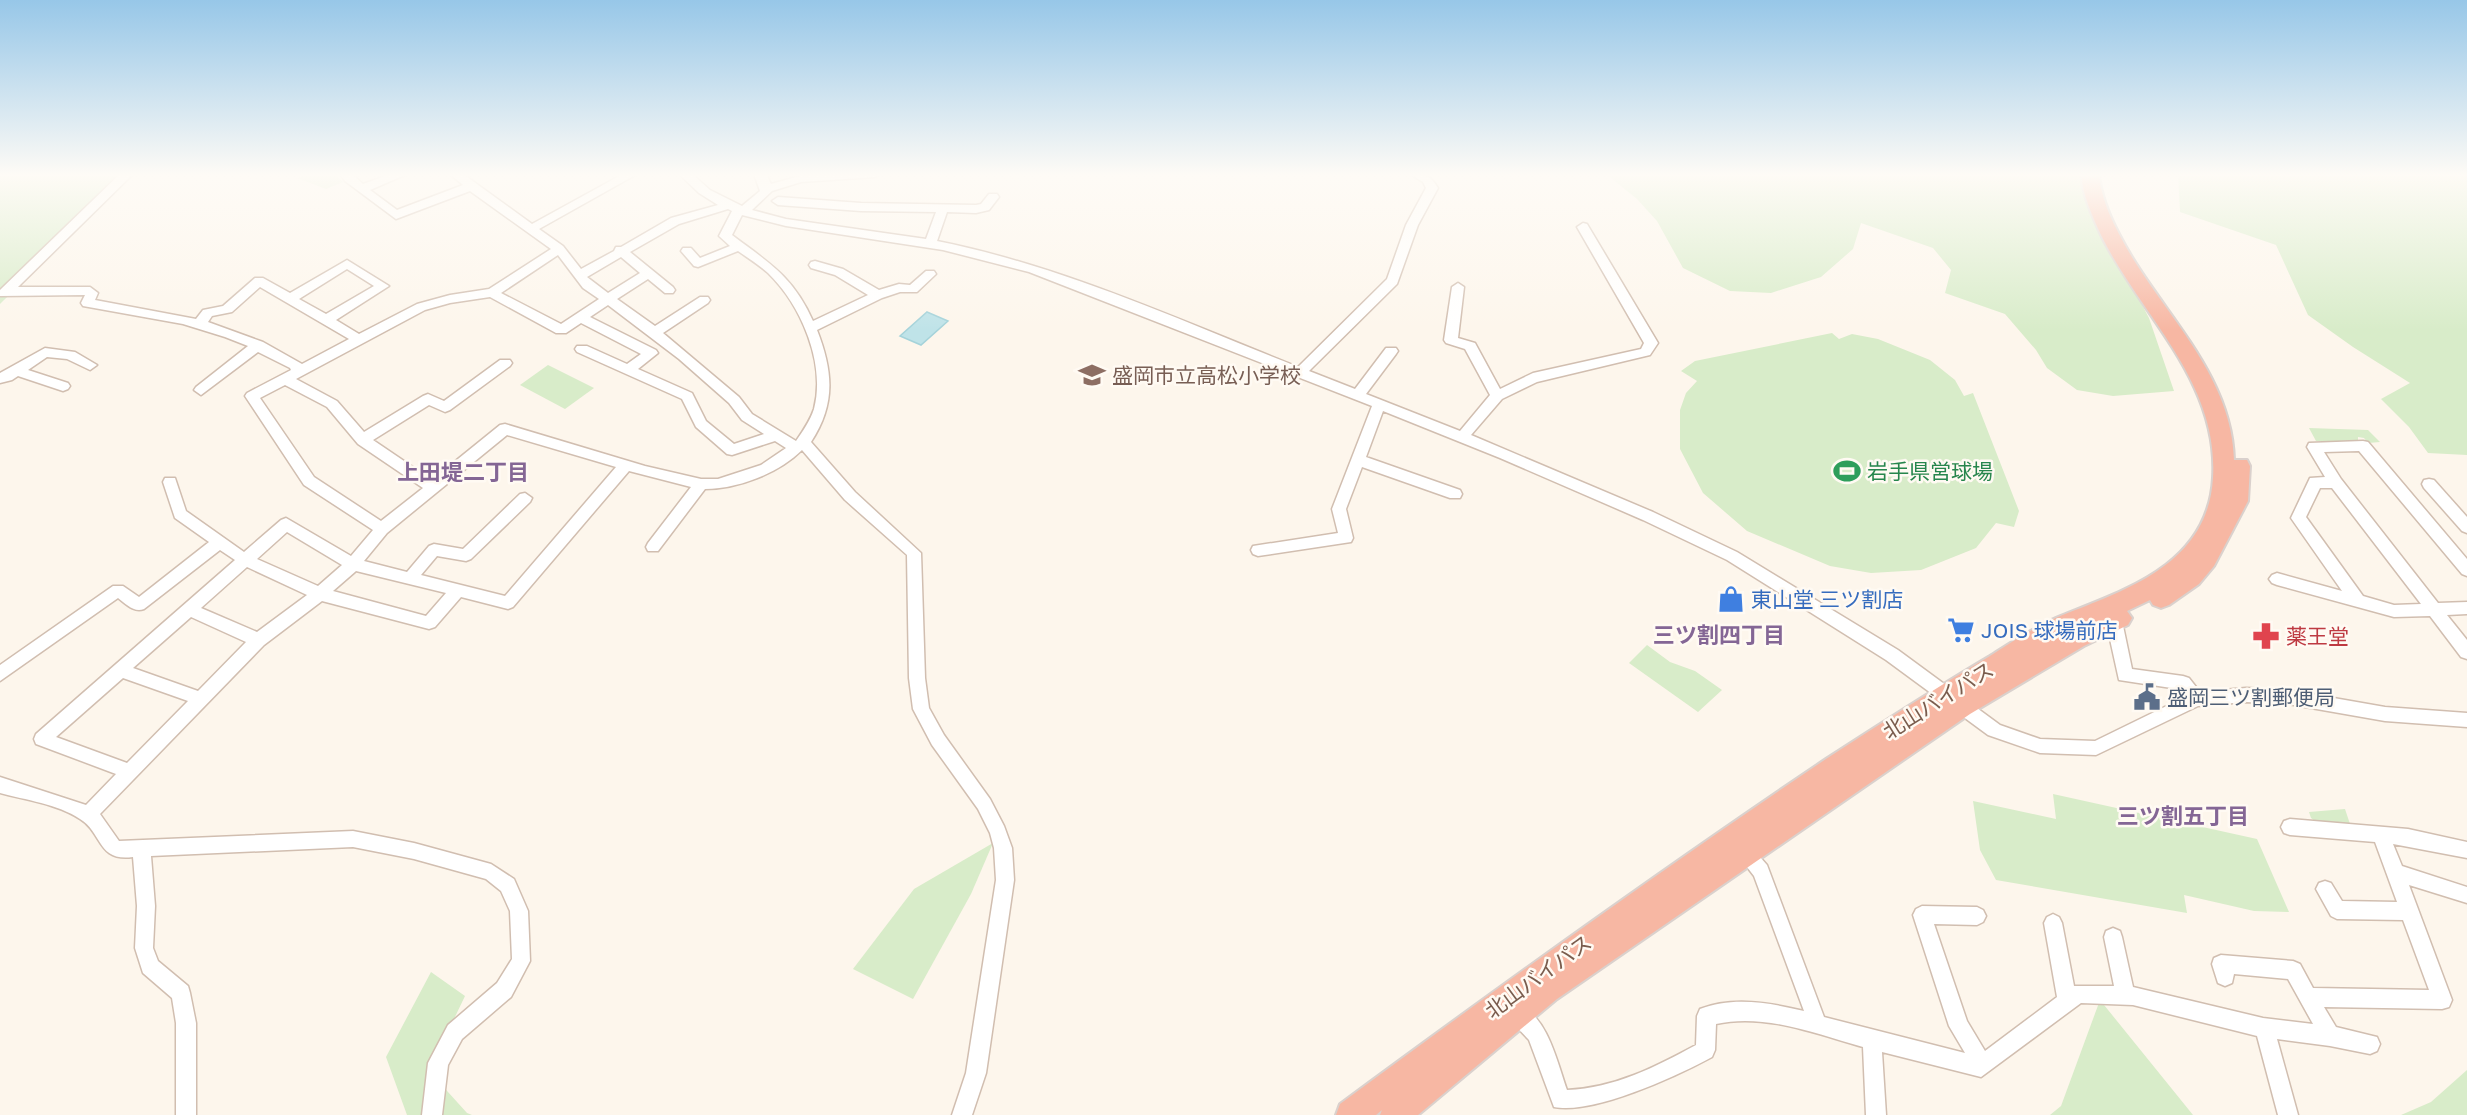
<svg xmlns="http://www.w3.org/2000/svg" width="2467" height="1115" viewBox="0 0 2467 1115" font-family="'Golos Text','Noto Sans JP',sans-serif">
<rect width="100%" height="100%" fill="#fdf6ec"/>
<g fill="#d8ecc9">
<polygon points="0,174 131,174 0,304"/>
<polygon points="309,174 335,174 343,182 326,189 297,178"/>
<polygon points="1606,174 2079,174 2095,216 2149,318 2174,391 2113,396 2077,390 2047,368 2036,350 2005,314 1945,293 1951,270 1933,248 1861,223 1853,249 1821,277 1771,293 1730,291 1683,268 1657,221 1637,199"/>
<polygon points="2467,174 2467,455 2428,453 2409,427 2381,399 2410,383 2353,347 2308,315 2276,245 2180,212 2178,174"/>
<polygon points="1832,333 1839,339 1852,334 1878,339 1930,360 1955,380 1964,396 1973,393 2019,511 2014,527 1996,523 1976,548 1921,570 1871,573 1830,566 1747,531 1703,493 1680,449 1680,410 1686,393 1697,381 1681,371 1695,361"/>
<polygon points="548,365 594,388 565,409 520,385"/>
<polygon points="2309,428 2368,430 2380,442 2368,443 2364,438 2358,437 2358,441 2316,441"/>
<polygon points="1647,645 1670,662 1695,671 1722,690 1698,712 1629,663"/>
<polygon points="2053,794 2257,839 2289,912 2254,911 2184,895 2187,913 1996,880 1980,850 1973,801 2056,819"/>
<polygon points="2345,809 2350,824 2315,821 2311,818 2309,812"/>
<polygon points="993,843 971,894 913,999 853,969 914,889"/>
<polygon points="431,972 465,996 429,1071 467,1113 472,1115 407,1115 386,1057"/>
<polygon points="2100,1000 2193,1115 2050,1115 2061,1106"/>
<polygon points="2467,1070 2467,1115 2401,1115 2431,1102"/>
</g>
<polygon fill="#bfe3e8" stroke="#a5d3da" stroke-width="1.5" points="927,312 948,321 921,345 900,336"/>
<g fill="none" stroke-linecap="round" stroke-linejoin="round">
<defs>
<g id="minor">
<path d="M120 174H133L18 287H90L98 293 95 300 196 319 203 310 223 306 255 278H263L290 293 347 260 389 286 336 320 359 334 417 304 450 295 489 289 551 249 470 191 396 219 345 181 340 174H352L363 184 391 174H407L370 190 397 210 463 185 450 174H463L532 224 623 174H637L539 229 563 246 581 269 614 251 616 247H621L671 218 718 205 699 193 679 174H692L710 190 742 206 760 191 754 174H766L771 184 800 176 881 174 875 177 801 182 772 191 752 210 786 219 926 239 936 212 861 211 778 205 772 201 778 197 861 203 976 205 981 204 989 194H997L999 197 989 210 976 213 947 212 937 241C1062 266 1179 320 1298 367L1387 279 1406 225 1426 188 1423 182 1410 174C1425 174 1430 175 1438 188L1418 225 1397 284 1309 371 1355 389 1386 348H1396L1398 351 1396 354 1366 394 1460 431 1490 395 1465 349 1446 343 1444 340 1452 287 1458 283 1464 287 1458 338 1475 343 1500 389 1533 373 1641 349 1644 343 1577 227 1583 223 1587 224 1658 343 1650 355 1537 382 1502 399 1471 435 1653 512 1737 552 1898 650 2000 725 2040 739 2095 741 2185 697 2178 689 2119 680 2106 621 2108 617 2114 615 2120 617 2122 621 2132 669 2183 676 2189 678 2200 692 2246 688 2288 690 2385 707 2467 713V727L2385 721 2288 704 2246 702 2198 706 2096 755 2040 753 1988 735 1886 660 1727 560 1643 520 1500 458 1383 411 1366 457 1460 490 1462 494 1460 498H1450L1362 467 1346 509 1353 538 1351 542 1258 556 1253 554 1251 550 1253 546 1338 533 1332 509 1372 406 1029 272 943 250 786 226 742 215 732 235C769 263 793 276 813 321L868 295 835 275 811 268 809 265 811 262 815 261 843 269 879 290 899 284 910 285 926 271H934L936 274 917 292H900L882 298 817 330C833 371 836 404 811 442L855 492 921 553 925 678 929 708 944 735 990 799 1004 826 1012 848 1014 880 986 1073 972 1115H952L966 1073 996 880 994 848 990 833 978 809 932 745 913 709 909 678 907 555 845 500 802 450C779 473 738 489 705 489L658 551H648L646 547 648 543 691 487 629 471 513 607 508 609 461 597 435 627 429 629 322 601 264 645 100 814 119 841 353 831 414 843 491 864 514 879 528 911 530 961 511 997 462 1039 448 1065 442 1115H422L428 1063 448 1025 497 983 512 959 510 911 501 891 486 879 414 859 353 847 151 856 155 906 153 948 158 961 188 986 190 993 196 1023V1115H176V1023L172 998 143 973 135 948 137 906 133 857C97 862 103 833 80 819 58 804 25 800 0 793V777L86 805 116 774 36 744 34 739 36 734 235 560 220 550 144 609C134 613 126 604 118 598L0 681V665L113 586H123L139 597 209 542 175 518 163 482 165 478H175L186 511 244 552 281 520 286 518 351 556 373 530 304 485 245 396 247 393 291 370 290 368 258 352 201 395 194 390 196 387 248 346 225 337 183 324 83 306 81 303 85 295 0 296V290ZM728 209 732 211 719 236 730 246 700 258 691 248H683L681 251 694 266 698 267 738 251C748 258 759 265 768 273 801 305 826 363 814 409 810 421 803 431 796 441L752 414 739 397 663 333 708 303 710 300 708 297H700L655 326 617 299 648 279 665 293H673L675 290 673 287 630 252 679 224ZM558 255 583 288 599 299 561 324 501 293ZM621 257 640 273 608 293 587 277ZM347 269 374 286 326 314 299 299ZM260 287 349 339 302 364 263 342 208 322 212 316 232 312ZM490 297 556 333H566L581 323 641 354 627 364 587 346H577L575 349 577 352 682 399 696 427 727 454 732 455 775 441 786 448 761 465 718 479H701L645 466 505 424 500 425 432 480 373 440 429 405 445 412 450 410 510 366 512 363 510 360H500L444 401 428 394 423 396 364 432 337 401 296 379 425 310 450 303ZM608 305 679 359 729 403 742 420 764 434 734 444 706 421 692 393 638 369 658 353 656 350 590 317ZM285 385 327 407 358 444 423 488 381 521 314 477 260 398ZM507 435 616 467 505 596 421 575 437 556 466 561 471 559 530 502 532 498 525 493 520 494 463 549 434 544 429 546 407 572 364 561 387 533ZM287 532 342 565 318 586 257 559ZM247 567 307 595 257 632 201 608ZM356 571 446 593 426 616 333 591ZM191 617 246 642 198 691 133 668ZM123 678 188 701 127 763 56 737Z"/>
<polygon points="45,348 75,352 97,365 90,370 67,359 47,357 28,370 68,383 70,386 68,389 63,391 18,376 12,380 0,383 0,373"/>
<path d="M2363 441 2368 442 2467 559V576L2462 574 2359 451 2324 452 2341 479 2438 603 2467 602V614L2447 615 2467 640V659L2461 657 2430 616 2394 617 2277 585 2272 583 2269 579 2272 575 2277 573 2342 591 2291 518 2310 478 2325 477 2307 447 2309 443ZM2320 488H2332L2421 604 2394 605 2363 596 2306 517Z"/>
<polygon points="2429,479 2434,480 2467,517 2467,533 2462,531 2424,488 2422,484 2424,480"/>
<path d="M2290 819 2408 829 2467 842V858L2393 844 2402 866 2467 887V903L2409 885 2452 1000 2449 1007 2442 1009 2324 1007 2336 1027 2377 1037 2380 1044 2377 1051 2370 1054 2330 1046 2277 1039 2298 1115H2278L2257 1036 2133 1005 2081 1003 1981 1077 1882 1052 1886 1115H1866L1863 1047C1816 1034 1765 1013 1716 1024L1715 1050 1712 1057C1677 1076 1593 1115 1554 1107L1529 1040 1511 1021 1508 1014 1511 1007 1518 1004C1548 1017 1557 1062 1567 1090 1615 1088 1655 1067 1696 1045L1697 1016 1700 1009C1733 996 1771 1003 1804 1011L1754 876 1737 854 1740 848 1746 846 1752 848 1767 865 1824 1017 1965 1053 1949 1026 1913 915 1916 909 1922 906 1977 907 1983 910 1986 916 1983 922 1977 925 1934 924 1967 1021 1985 1051 2057 997 2044 923 2047 917 2053 914 2059 917 2062 923 2074 986H2114L2104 937 2106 931 2113 928 2120 931 2122 937 2133 987 2263 1018 2313 1024 2288 979 2234 974 2232 983 2225 986 2218 983 2212 964 2214 958 2221 955 2293 961 2300 964 2313 988 2429 990 2403 920 2337 919 2331 916 2316 889 2319 883 2325 881 2331 883 2342 901 2397 902 2375 842 2290 835 2284 833 2281 827 2284 821Z"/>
</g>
<path id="highway" d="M2081 174H2099C2101 196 2109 215 2119 234 2157 309 2232 371 2234 460H2247L2250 466 2248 501 2214 566 2199 584 2169 605 2161 608 2153 605 2150 600 2127 611 2132 618 2128 625 2084 646 1970 714 1557 999 1418 1115H1380L1382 1110 1376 1115H1336L1340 1104C1500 986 1661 870 1826 759 1880 724 1934 689 1990 656 2012 642 2034 627 2058 617 2125 590 2208 565 2213 478 2219 381 2141 316 2101 235 2092 215 2083 196 2081 174Z"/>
</defs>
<use href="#minor" stroke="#d1beb0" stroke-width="3"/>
<use href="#highway" stroke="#dad1cd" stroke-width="4"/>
<use href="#minor" fill="#fff" fill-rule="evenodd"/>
<use href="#highway" fill="#f7b7a3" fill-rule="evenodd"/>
</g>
<linearGradient id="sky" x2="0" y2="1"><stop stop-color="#97c7e8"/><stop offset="0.53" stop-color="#fefbf6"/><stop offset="1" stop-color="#fefbf6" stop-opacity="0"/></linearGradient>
<rect width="2467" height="330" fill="url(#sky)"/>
<defs>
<symbol id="school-bare" viewBox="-9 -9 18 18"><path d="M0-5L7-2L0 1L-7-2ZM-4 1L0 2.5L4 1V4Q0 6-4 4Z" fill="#8d6e63" stroke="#fffaf3" stroke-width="2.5" paint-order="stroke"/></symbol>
<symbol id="stadium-bare" viewBox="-9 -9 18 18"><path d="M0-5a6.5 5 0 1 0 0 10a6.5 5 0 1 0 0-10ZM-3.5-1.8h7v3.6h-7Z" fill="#2e9e5b" stroke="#fffaf3" stroke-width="2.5" paint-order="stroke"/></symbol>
<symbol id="shop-bare" viewBox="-9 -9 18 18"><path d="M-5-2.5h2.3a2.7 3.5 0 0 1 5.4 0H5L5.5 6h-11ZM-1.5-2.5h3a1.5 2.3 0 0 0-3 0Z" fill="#3f7fe0" stroke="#fffaf3" stroke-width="2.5" paint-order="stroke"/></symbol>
<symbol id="supermarket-bare" viewBox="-9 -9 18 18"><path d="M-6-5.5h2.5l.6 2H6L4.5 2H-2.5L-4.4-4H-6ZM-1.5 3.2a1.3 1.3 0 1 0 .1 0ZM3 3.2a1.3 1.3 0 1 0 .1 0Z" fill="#3f7fe0" stroke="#fffaf3" stroke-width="2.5" paint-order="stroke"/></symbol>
<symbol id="pharmacy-bare" viewBox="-9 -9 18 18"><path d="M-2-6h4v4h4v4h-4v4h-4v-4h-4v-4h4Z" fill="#e0444e" stroke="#fffaf3" stroke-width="2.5" paint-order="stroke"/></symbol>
<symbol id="civic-bare" viewBox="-9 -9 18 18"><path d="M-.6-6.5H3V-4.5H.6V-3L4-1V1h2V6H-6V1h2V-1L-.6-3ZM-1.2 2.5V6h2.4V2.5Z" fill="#5c6f8a" stroke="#fffaf3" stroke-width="2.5" paint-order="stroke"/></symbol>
</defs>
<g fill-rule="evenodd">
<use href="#school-bare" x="1073" y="356" width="38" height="38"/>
<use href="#stadium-bare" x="1828" y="452" width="38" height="38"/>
<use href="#shop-bare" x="1712" y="580" width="38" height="38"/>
<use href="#supermarket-bare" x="1942" y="611" width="38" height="38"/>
<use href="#pharmacy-bare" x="2247" y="617" width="38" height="38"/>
<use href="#civic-bare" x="2128" y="678" width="38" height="38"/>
</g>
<g text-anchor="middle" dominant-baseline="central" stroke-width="5" stroke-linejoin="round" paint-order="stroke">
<g font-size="21" fill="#785e54" stroke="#fffaf3" text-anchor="start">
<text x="1112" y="375">盛岡市立高松小学校</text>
</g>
<g font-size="21" fill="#27864d" stroke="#fffaf3" text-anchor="start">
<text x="1867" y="471">岩手県営球場</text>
</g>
<g font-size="21" fill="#366cbe" stroke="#fffaf3" text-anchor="start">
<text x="1751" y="599">東山堂 三ツ割店</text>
<text x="1981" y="630">JOIS 球場前店</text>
</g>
<g font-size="21" fill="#be3a42" stroke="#fffaf3" text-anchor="start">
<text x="2286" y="636">薬王堂</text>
</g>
<g font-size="21" fill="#4e5e75" stroke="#fffaf3" text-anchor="start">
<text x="2167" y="697">盛岡三ツ割郵便局</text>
</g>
<g font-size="21" fill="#7a5c4d" stroke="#fffaf3">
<text transform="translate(1938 700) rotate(-32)">北山バイパス</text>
<text transform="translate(1538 976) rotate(-36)">北山バイパス</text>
</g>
<g font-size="22" font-weight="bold" fill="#846695" stroke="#fffaf3">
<text x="463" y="471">上田堤二丁目</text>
<text x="1719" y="634">三ツ割四丁目</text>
<text x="2183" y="815">三ツ割五丁目</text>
</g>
</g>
</svg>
